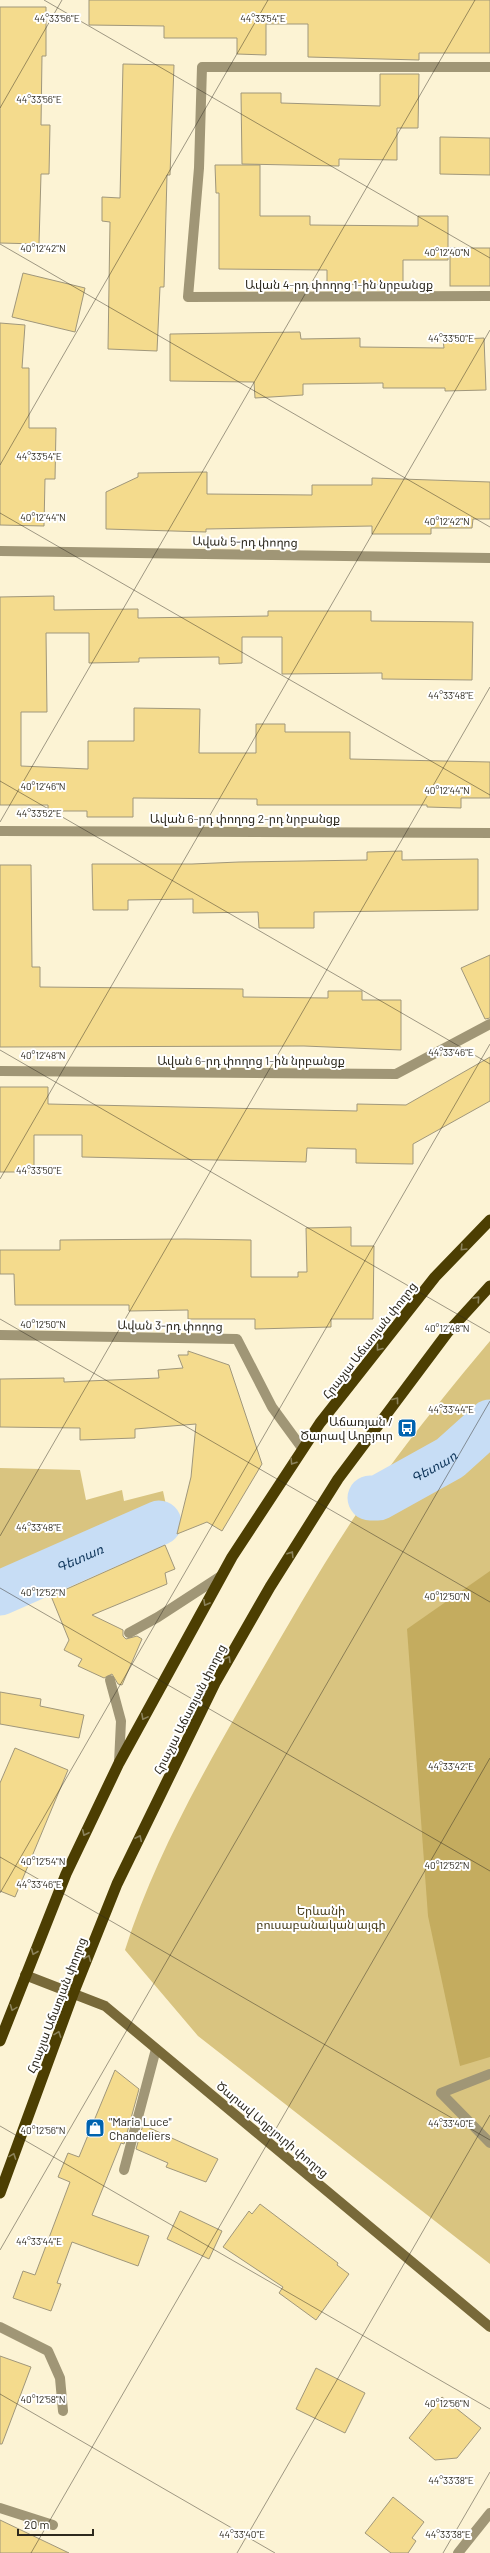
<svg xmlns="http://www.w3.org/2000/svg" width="490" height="2553" viewBox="0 0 490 2553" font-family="Barlow,'Noto Sans Armenian',sans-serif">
<rect width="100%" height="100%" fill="#fcf3d4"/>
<g fill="#d9c480">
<path d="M490 1341V2264L198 2036 125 1950C154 1858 203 1773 251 1689 293 1617 334 1543 383 1476 417 1429 453 1385 490 1341Z"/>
<polygon points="0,1468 80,1470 86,1500 122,1490 124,1501 163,1491 172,1533 0,1607"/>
</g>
<polygon fill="#c4ac5f" points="490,1571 490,2057 460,2066 428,1916 407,1629"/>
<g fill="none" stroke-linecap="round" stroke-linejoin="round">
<g stroke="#c7ddf5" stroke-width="45">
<path id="s1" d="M370 1498H378L450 1458 490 1422"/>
<path id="s2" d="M0 1593 159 1523"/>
</g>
</g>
<g fill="#f4db8d" stroke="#a0977b">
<polygon points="89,0 490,0 490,53 419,53 419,60 308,57 308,24 266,24 266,55 237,54 237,38 164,38 164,26 89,25"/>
<polygon points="0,7 46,7 46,56 42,56 41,125 50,125 49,174 41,174 39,244 0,243"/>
<polygon points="123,64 174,65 170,175 167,175 164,287 160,287 157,351 108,349 110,222 102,221 102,197 120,198"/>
<polygon points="380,74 419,74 418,128 397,128 397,160 339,159 339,166 242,164 241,93 281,93 281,103 380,106"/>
<polygon points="440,137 490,138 490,175 440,174"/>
<polygon points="215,165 260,165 260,216 310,216 310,225 418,226 418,216 448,216 448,260 403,260 403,285 327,284 327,270 219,269 219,193 216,193"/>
<rect x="450" y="248" width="40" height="38"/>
<polygon points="23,273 85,288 75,332 12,317"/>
<polygon points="0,323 25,325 22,368 29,368 29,428 56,428 55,479 45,479 44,526 0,525"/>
<polygon points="300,332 301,339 360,338 360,347 444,348 443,340 484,338 486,390 445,391 445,388 383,388 383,383 303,384 303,395 255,398 254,382 170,381 170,334"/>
<polygon points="207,472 207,494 312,495 312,485 372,485 372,478 490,482 490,519 473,519 472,528 431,528 431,534 372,534 372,526 206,529 206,532 106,529 106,492 138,477 138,473"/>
<polygon points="54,596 54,610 138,609 138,618 268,616 268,611 371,611 371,621 473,622 472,680 382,679 382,673 282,674 282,637 242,637 242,663 219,664 219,657 139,658 139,662 89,663 89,633 46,633 47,712 21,712 21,766 88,769 88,741 134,741 134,708 200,709 199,753 256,753 256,724 285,724 285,732 350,732 350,759 490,762 490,798 461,798 461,808 427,807 427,805 257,805 257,799 133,798 133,817 87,817 87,811 48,811 48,805 0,805 0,597"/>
<polygon points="402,851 402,860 478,859 478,910 314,912 314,928 259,928 258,912 193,913 193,899 128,900 128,910 93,910 92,864 192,864 239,862 367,860 367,852"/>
<polygon points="0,865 31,865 32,967 40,967 40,987 243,989 243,997 328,998 328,991 362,991 362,1000 401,1000 401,1050 304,1046 0,1047"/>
<polygon points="490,955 490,1018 485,1019 461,968"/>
<polygon points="490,1057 490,1101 413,1144 413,1164 356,1163 356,1149 307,1148 306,1162 82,1157 82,1135 34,1135 34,1172 0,1172 0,1087 48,1087 48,1104 357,1111 357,1104 406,1105"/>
<polygon points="351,1227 351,1246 374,1246 373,1319 331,1319 331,1327 255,1329 255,1319 188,1319 188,1310 129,1311 129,1305 15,1305 14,1274 0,1274 0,1250 60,1250 60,1240 185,1239 251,1240 251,1277 298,1277 298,1272 307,1272 306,1228"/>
<polygon points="188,1351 229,1365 262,1464 222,1531 207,1522 177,1534 191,1477 196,1424 135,1429 135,1438 80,1440 80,1428 0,1427 0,1379 64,1378 64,1382 159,1378 158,1370 183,1368 178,1355 188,1355"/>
<polygon points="165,1545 175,1569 165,1573 167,1584 92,1615 123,1630 123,1636 126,1639 137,1636 142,1639 122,1685 118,1684 112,1674 104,1678 78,1666 82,1659 64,1650 69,1640 51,1596"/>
<polygon points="0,1692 41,1699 40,1706 84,1715 79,1738 0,1724"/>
<polygon points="15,1748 68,1770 15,1897 0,1891 0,1783"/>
<polygon points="115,2070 139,2089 124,2144 121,2143 92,2215 149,2236 138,2266 72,2242 57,2283 61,2284 51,2311 13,2298 23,2271 35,2275 70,2182 58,2177 68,2153 79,2157"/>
<polygon points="143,2125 218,2159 206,2182 166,2167 168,2163 136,2149"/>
<polygon points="260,2204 338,2263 337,2265 349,2274 316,2320 279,2293 283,2287 223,2247 249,2211 252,2214"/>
<polygon points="180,2211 222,2231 209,2259 167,2239"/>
<polygon points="0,2356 31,2367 2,2444 0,2444"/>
<polygon points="316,2368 365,2393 345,2433 296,2409"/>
<polygon points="442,2397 481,2428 457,2458 435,2460 409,2438"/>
<polygon points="393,2497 424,2522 412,2538 416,2541 408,2553 391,2553 365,2533"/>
<polygon points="0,2520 69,2553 0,2553"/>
</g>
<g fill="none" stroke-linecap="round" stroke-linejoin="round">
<g stroke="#a09676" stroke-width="10">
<polyline points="129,1633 158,1617 221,1576"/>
<polyline points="110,1680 121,1721 119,1763"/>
<polyline points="490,2074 441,2093 490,2143"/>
<polyline points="124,2170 156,2049"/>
<polyline points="0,2327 48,2351 60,2378 63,2411"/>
<polyline points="0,2508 53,2525"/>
</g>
<g stroke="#a09676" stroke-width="10">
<polyline points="490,67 202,67 199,168 188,297 490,296"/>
<polyline points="0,551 490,558"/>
<polyline points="0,831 490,833"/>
<polyline points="0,1071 396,1074 490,1024"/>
<polyline points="0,1335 237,1339 272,1407 302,1448"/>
<polyline points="458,2553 490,2513"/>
</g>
<polyline stroke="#786939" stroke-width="10" points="25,1975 105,2006 490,2327"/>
<g stroke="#4c3e02" stroke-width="11">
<polyline points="0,2041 66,1874 119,1763 232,1557 320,1423 435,1277 490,1220"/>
<polyline points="0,2193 73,1994 117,1884 215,1683 270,1587 338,1479 448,1332 490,1286"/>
</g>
</g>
<defs><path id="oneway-chevron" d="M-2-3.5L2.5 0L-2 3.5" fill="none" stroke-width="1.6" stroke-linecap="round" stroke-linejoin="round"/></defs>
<g stroke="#8b825b">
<use href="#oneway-chevron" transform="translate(463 1248) rotate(134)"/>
<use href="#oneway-chevron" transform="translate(477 1299) rotate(-48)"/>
<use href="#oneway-chevron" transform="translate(379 1348) rotate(128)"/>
<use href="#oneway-chevron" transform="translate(396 1400) rotate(-53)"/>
<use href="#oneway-chevron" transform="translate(293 1462) rotate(123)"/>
<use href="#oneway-chevron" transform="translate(291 1554) rotate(-58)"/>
<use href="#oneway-chevron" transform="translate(206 1603) rotate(119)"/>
<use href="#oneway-chevron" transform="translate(228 1659) rotate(-60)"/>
<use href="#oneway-chevron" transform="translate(144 1717) rotate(118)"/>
<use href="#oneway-chevron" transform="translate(85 1833) rotate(115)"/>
<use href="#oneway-chevron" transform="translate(139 1838) rotate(-64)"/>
<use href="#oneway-chevron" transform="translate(34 1952) rotate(112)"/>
<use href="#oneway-chevron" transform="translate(88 1958) rotate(-68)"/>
<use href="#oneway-chevron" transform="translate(13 2008) rotate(111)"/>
<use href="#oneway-chevron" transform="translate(58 2034) rotate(-70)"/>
<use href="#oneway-chevron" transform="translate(13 2156) rotate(-70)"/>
</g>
<path fill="none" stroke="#2d291e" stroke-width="1" stroke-opacity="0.45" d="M44 0 490 258M0 108 62 0M0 244 490 527M0 465 268 0M0 513 490 795M0 781 490 1064M0 822 475 0M0 1050 490 1333M0 1179 490 330M0 1319 490 1602M0 1536 490 687M0 1588 490 1871M0 1857 490 2140M0 1893 490 1044M0 2126 490 2409M0 2250 490 1401M0 2394 275 2553M31 2553 490 1758M237 2553 490 2115M443 2553 490 2472"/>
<defs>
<symbol id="bus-square" viewBox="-11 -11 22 22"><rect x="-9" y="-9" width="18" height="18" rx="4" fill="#0063af" stroke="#fff"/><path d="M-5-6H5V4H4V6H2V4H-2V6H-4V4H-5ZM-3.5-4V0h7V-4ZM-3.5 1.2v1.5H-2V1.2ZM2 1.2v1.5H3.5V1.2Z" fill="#fff"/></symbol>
<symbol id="shop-square" viewBox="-11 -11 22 22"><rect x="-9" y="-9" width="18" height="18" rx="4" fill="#0063af" stroke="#fff"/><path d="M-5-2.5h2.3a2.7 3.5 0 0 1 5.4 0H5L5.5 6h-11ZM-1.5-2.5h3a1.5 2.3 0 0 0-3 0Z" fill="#fff"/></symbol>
</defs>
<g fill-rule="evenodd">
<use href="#bus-square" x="396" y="1417" width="22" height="22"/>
<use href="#shop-square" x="84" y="2117" width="22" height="22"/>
</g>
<g text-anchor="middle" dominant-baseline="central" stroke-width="4" stroke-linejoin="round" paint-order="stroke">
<g font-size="12" fill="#2d291e" stroke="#fff">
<text x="339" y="284">Ավան 4-րդ փողոց 1-ին նրբանցք</text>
<text transform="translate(245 541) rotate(1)">Ավան 5-րդ փողոց</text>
<text x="245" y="818">Ավան 6-րդ փողոց 2-րդ նրբանցք</text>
<text x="251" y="1060">Ավան 6-րդ փողոց 1-ին նրբանցք</text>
<text transform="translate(170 1325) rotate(1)">Ավան 3-րդ փողոց</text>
<text transform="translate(369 1340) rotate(-52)">Հրաչյա Աճառյան փողոց</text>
<text transform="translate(189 1709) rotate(-63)">Հրաչյա Աճառյան փողոց</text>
<text transform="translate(56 2005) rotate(-69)">Հրաչյա Աճառյան փողոց</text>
<text transform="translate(273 2129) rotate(40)">Ծարավ Աղբյուրի փողոց</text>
</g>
<g font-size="12" fill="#2d291e" stroke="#fff" text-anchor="end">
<text x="393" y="1421">Աճառյան /<tspan x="393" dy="14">Ծարավ Աղբյուր</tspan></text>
<text x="109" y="2121" text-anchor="start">"Maria Luce"<tspan x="109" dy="14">Chandeliers</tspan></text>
</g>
<g font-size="12" fill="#4b401e" stroke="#fff">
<text x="321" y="1910">Երևանի<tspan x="321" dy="14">բուսաբանական այգի</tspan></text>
</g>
<g font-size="13" font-style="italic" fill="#0d3459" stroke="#fff">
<text stroke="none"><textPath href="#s1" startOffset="72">Գետառ</textPath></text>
<text stroke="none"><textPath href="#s2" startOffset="87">Գետառ</textPath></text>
</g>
</g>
<g font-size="10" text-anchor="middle" fill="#2d291e" stroke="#fff" stroke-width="4" stroke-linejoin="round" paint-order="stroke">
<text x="57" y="22">44°33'56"E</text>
<text x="263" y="22">44°33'54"E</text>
<text x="39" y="103">44°33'56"E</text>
<text x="43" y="252">40°12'42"N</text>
<text x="447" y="256">40°12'40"N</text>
<text x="451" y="342">44°33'50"E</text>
<text x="39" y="460">44°33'54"E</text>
<text x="43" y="521">40°12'44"N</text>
<text x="447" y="525">40°12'42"N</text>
<text x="451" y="699">44°33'48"E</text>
<text x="43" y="790">40°12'46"N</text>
<text x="447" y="794">40°12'44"N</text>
<text x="39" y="817">44°33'52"E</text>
<text x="451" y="1056">44°33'46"E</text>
<text x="43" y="1059">40°12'48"N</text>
<text x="39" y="1174">44°33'50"E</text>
<text x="43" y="1328">40°12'50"N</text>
<text x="447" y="1332">40°12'48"N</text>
<text x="451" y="1413">44°33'44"E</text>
<text x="39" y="1531">44°33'48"E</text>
<text x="43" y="1596">40°12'52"N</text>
<text x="447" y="1600">40°12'50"N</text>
<text x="451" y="1770">44°33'42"E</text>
<text x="43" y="1865">40°12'54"N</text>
<text x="447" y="1869">40°12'52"N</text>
<text x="39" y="1888">44°33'46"E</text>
<text x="451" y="2127">44°33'40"E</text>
<text x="43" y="2134">40°12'56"N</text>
<text x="39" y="2245">44°33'44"E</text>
<text x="43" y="2403">40°12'58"N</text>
<text x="447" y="2407">40°12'56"N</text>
<text x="451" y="2484">44°33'38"E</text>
<text x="242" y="2538">44°33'40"E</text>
<text x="448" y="2538">44°33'38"E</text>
</g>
<path d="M18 2529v6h75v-6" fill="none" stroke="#2d291e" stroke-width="2"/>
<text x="24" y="2529" font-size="12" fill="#2d291e" stroke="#ffffff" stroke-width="3" paint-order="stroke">20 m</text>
</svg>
